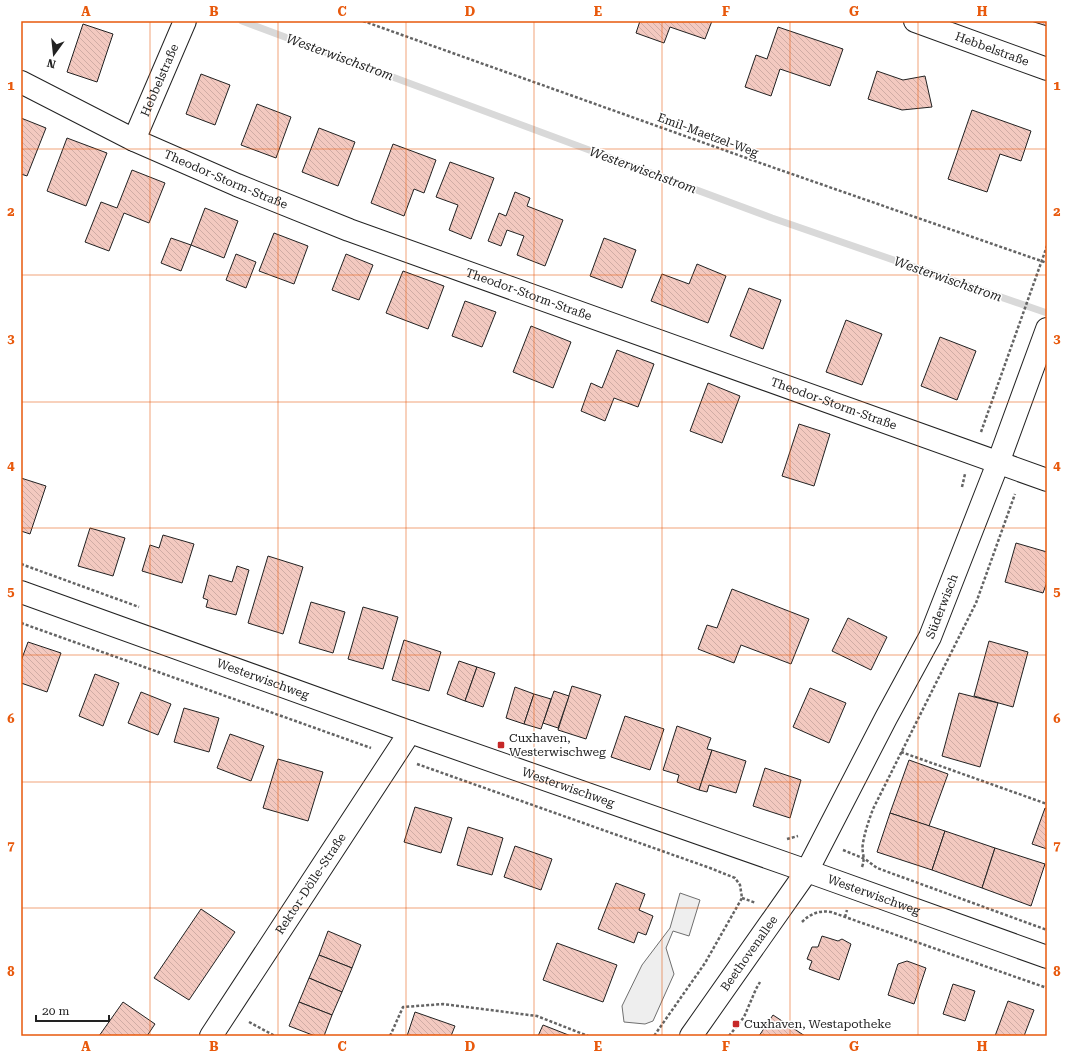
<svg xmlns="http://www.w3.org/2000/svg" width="1068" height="1057" viewBox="0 0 1068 1057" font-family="'Roboto Serif',serif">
<defs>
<pattern id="building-back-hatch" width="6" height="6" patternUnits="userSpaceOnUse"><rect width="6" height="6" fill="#f3c9c0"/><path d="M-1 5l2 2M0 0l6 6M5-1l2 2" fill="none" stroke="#d0aca5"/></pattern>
</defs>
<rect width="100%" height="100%" fill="#fff"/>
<polygon fill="#eee" stroke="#6f6f6f" points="680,893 700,900 689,936 673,931 666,948 674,974 653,1021 645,1024 624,1022 622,1006 642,965 670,928"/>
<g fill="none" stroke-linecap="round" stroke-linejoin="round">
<polyline stroke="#d9d9d9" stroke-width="7" points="242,21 772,218 1047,313"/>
</g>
<g fill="url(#building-back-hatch)" stroke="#222">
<polygon points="640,21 712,21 705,39 670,27 664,43 636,33"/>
<polygon points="1031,21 1047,21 1047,26"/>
<polygon points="83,24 113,34 97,82 67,72"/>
<polygon points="778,27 843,49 830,86 780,69 771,96 745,87 756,55 767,59"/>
<polygon points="877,71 903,80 925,76 932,107 902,110 868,99"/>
<polygon points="201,74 230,85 215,125 186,114"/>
<polygon points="257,104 291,117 276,158 241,145"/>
<polygon points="972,110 1031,131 1021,161 1000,154 987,192 948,179"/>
<polygon points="21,118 46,128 27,176 21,174"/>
<polygon points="319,128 355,142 338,186 302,172"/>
<polygon points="67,138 107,153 86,206 47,191"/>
<polygon points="393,144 436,160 424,193 414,189 404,216 371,203"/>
<polygon points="450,162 494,178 471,239 449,230 458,205 436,197"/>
<polygon points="132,170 165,183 149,223 124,213 109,251 85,242 101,202 117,208"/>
<polygon points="515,192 530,198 527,206 563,220 545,266 517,255 524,236 507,230 501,246 488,241 499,213 506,216"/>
<polygon points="205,208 238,221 224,258 191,245"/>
<polygon points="274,233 308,246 294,284 259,271"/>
<polygon points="171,238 191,245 181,271 161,263"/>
<polygon points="604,238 636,250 622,288 590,276"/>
<polygon points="236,254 256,262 246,288 226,280"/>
<polygon points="346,254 373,265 359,300 332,290"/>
<polygon points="697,264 726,276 708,323 651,301 662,274 689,284"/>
<polygon points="403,271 444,286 428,329 386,313"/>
<polygon points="749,288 781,300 763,349 730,336"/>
<polygon points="465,301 496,312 482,347 452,336"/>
<polygon points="846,320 882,334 862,385 826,372"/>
<polygon points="531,326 571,342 553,388 513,372"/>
<polygon points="940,337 976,351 957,400 921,386"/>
<polygon points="617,350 654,364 638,407 614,398 605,421 581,411 591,383 602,388"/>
<polygon points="708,383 740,396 722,443 690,431"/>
<polygon points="799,424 830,434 814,486 782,476"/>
<polygon points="21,478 46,486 30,534 21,531"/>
<polygon points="90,528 125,538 113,576 78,566"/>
<polygon points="163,535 194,544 182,583 142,571 150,545 159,548"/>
<polygon points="1016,543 1047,552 1047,582 1043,593 1005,582"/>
<polygon points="268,556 303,567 283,634 248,623"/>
<polygon points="237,566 249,570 236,615 206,607 208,600 203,598 209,575 232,582"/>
<polygon points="732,589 809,619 791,664 741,645 734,663 698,649 707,625 717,628"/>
<polygon points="311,602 345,612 333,653 299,643"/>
<polygon points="363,607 398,617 383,669 348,659"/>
<polygon points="848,618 887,637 871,670 832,651"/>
<polygon points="404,640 441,652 429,691 392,680"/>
<polygon points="989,641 1028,652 1013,707 974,696"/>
<polygon points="28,642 61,653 47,692 21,683 21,661"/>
<polygon points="459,661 477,667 465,701 447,694"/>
<polygon points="477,667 495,673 483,707 465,701"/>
<polygon points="95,674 119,683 103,726 79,716"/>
<polygon points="572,686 601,695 586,739 558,730"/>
<polygon points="515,687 534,694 524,724 506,718"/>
<polygon points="810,688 846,703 829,743 793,727"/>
<polygon points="554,691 569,696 558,728 543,723"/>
<polygon points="141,692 171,704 158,735 128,723"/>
<polygon points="959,693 998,703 980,767 942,756"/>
<polygon points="534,694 551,699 541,729 524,724"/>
<polygon points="184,708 219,718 209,752 174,742"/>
<polygon points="625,716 664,729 650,770 611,757"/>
<polygon points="677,726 711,738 707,749 712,750 699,790 677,782 679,775 663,770"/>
<polygon points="230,734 264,746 251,781 217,768"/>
<polygon points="712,750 746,761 736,793 709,785 707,792 699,790"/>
<polygon points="278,759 323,772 308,821 263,808"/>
<polygon points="909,760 948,774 929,826 890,813"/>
<polygon points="765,768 801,780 790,818 753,806"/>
<polygon points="415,807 452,818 441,853 404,842"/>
<polygon points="1045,808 1047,809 1047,849 1032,844"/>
<polygon points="890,813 945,831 932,870 877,852"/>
<polygon points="468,827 503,838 492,875 457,865"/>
<polygon points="945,831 995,848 982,888 932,870"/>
<polygon points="515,846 552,859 541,890 504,877"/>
<polygon points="995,848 1045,864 1031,906 982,888"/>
<polygon points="616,883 645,894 639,910 653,916 646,935 638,932 634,943 598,929"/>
<polygon points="201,909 235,932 189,1000 154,978"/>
<polygon points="328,931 361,945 352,968 319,955"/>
<polygon points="822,936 838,941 842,939 851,944 839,980 809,969 812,961 807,959 812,947 818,947"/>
<polygon points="557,943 617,965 603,1002 543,980"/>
<polygon points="319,955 352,968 342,992 309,978"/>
<polygon points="907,961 926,968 914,1004 888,995 898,964"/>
<polygon points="309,978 342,992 332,1015 299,1002"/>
<polygon points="953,984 975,991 965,1021 943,1014"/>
<polygon points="1008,1001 1034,1010 1024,1036 995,1036"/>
<polygon points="123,1002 155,1024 147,1036 99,1036"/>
<polygon points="299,1002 332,1015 324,1036 315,1036 289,1026"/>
<polygon points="415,1012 455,1026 451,1036 407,1036"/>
<polygon points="773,1015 805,1036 759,1036"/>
<polygon points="543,1025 571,1036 538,1036"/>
</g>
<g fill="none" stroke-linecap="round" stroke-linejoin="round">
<defs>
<g id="street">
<path id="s1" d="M915 21 1047 69"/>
<path id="s2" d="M21 82 134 140 237 185 349 230 1047 480"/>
<path id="s3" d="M134 140 185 21"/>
<path id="s4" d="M211 1036 410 732"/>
</g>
<g id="secondary">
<path id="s5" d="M21 592 410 732 807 871 1047 957"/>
<path id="s6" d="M691 1036 807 871 886 718 930 637 998 463 1047 329"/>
</g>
</defs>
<use href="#street" stroke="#222" stroke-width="24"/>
<use href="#secondary" stroke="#222" stroke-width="24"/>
<g stroke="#646464" stroke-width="2.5" stroke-dasharray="3 2" stroke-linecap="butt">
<polyline points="363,21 766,165 1047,263"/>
<polyline points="981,432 1047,246"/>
<polyline points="962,487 965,474"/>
<polyline points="21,564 139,607"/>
<polyline points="21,623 371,748"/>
<polyline points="901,752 1047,804"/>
<polyline points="417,764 710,868 735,878 740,885 742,898 705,963 654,1036"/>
<polyline points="787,839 798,836"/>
<polyline points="843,850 865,859 877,868 1047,930"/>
<path d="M862 867C866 856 861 853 863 843 865 831 869 820 873 809L976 603 1015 494"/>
<polyline points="742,898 756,903"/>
<polyline points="845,917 847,910"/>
<path d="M802 922C810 914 819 910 831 912L1047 988"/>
<polyline points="249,1022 275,1036"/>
<polyline points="390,1036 403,1007 443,1004 537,1016 588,1036"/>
<polyline points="729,1036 744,1017 756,989 760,982"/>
</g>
<use href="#street" stroke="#fff" stroke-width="22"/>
<use href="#secondary" stroke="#fff" stroke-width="22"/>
</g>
<path fill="none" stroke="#e8590c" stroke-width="1" stroke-opacity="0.55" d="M150 21V1036M278 21V1036M406 21V1036M534 21V1036M662 21V1036M790 21V1036M918 21V1036M21 149H1047M21 275H1047M21 402H1047M21 528H1047M21 655H1047M21 782H1047M21 908H1047"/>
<g fill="#c62828" stroke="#fff" stroke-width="1.5">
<rect x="497" y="741" width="8" height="8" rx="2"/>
<rect x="732" y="1020" width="8" height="8" rx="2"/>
</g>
<g text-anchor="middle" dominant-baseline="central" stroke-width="3" stroke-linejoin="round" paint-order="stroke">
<g font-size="12" fill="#222" stroke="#fff">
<text stroke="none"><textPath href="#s1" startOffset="82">Hebbelstraße</textPath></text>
<text stroke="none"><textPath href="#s3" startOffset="65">Hebbelstraße</textPath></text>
<text transform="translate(708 135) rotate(20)">Emil-Maetzel-Weg</text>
<text stroke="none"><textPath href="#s2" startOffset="227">Theodor-Storm-Straße</textPath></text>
<text stroke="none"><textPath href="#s2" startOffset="551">Theodor-Storm-Straße</textPath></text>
<text stroke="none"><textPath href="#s2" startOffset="875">Theodor-Storm-Straße</textPath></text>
<text stroke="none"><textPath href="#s6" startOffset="499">Süderwisch</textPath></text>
<text stroke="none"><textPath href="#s5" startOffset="257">Westerwischweg</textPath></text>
<text stroke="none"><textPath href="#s5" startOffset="581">Westerwischweg</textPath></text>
<text stroke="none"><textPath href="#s4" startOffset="182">Rektor-Dölle-Straße</textPath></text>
<text stroke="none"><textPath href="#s5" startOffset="905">Westerwischweg</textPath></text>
<text stroke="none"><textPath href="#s6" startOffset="101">Beethovenallee</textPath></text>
</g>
<g font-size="12" fill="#222" stroke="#fff" text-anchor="start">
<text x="509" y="738">Cuxhaven,<tspan x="509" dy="14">Westerwischweg</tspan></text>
<text x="744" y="1024">Cuxhaven, Westapotheke</text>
</g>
<g font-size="13" font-style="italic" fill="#222" stroke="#fff">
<text transform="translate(340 57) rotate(20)">Westerwischstrom</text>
<text transform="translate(643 170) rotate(20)">Westerwischstrom</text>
<text transform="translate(948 279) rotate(19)">Westerwischstrom</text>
</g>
</g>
<rect width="1068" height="1057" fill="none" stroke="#ffffff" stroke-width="44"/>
<g transform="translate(54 54) rotate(195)" stroke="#ffffff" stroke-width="3" paint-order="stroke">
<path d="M0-3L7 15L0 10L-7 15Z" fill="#222222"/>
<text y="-6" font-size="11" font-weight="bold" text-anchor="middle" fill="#222222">N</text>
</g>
<path d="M36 1015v6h73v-6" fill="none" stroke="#222222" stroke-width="2"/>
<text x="42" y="1015" font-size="12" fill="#222222" stroke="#ffffff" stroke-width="3" paint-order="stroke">20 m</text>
<rect x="22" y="22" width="1024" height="1013" fill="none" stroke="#e8590c" stroke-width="1.5"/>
<g font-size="13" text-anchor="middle" font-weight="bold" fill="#e8590c">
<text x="86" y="16">A</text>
<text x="214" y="16">B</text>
<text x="342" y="16">C</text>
<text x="470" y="16">D</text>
<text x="598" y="16">E</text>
<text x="726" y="16">F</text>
<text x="854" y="16">G</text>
<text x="982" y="16">H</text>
<text x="11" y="90">1</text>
<text x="1057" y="90">1</text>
<text x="11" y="216">2</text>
<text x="1057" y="216">2</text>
<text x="11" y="343">3</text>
<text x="1057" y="343">3</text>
<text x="11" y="470">4</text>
<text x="1057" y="470">4</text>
<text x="11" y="596">5</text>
<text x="1057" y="596">5</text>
<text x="11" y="723">6</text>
<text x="1057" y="723">6</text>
<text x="11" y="850">7</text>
<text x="1057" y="850">7</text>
<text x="11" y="976">8</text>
<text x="1057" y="976">8</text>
<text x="86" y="1051">A</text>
<text x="214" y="1051">B</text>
<text x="342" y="1051">C</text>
<text x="470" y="1051">D</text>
<text x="598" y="1051">E</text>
<text x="726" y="1051">F</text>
<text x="854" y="1051">G</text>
<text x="982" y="1051">H</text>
</g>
</svg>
